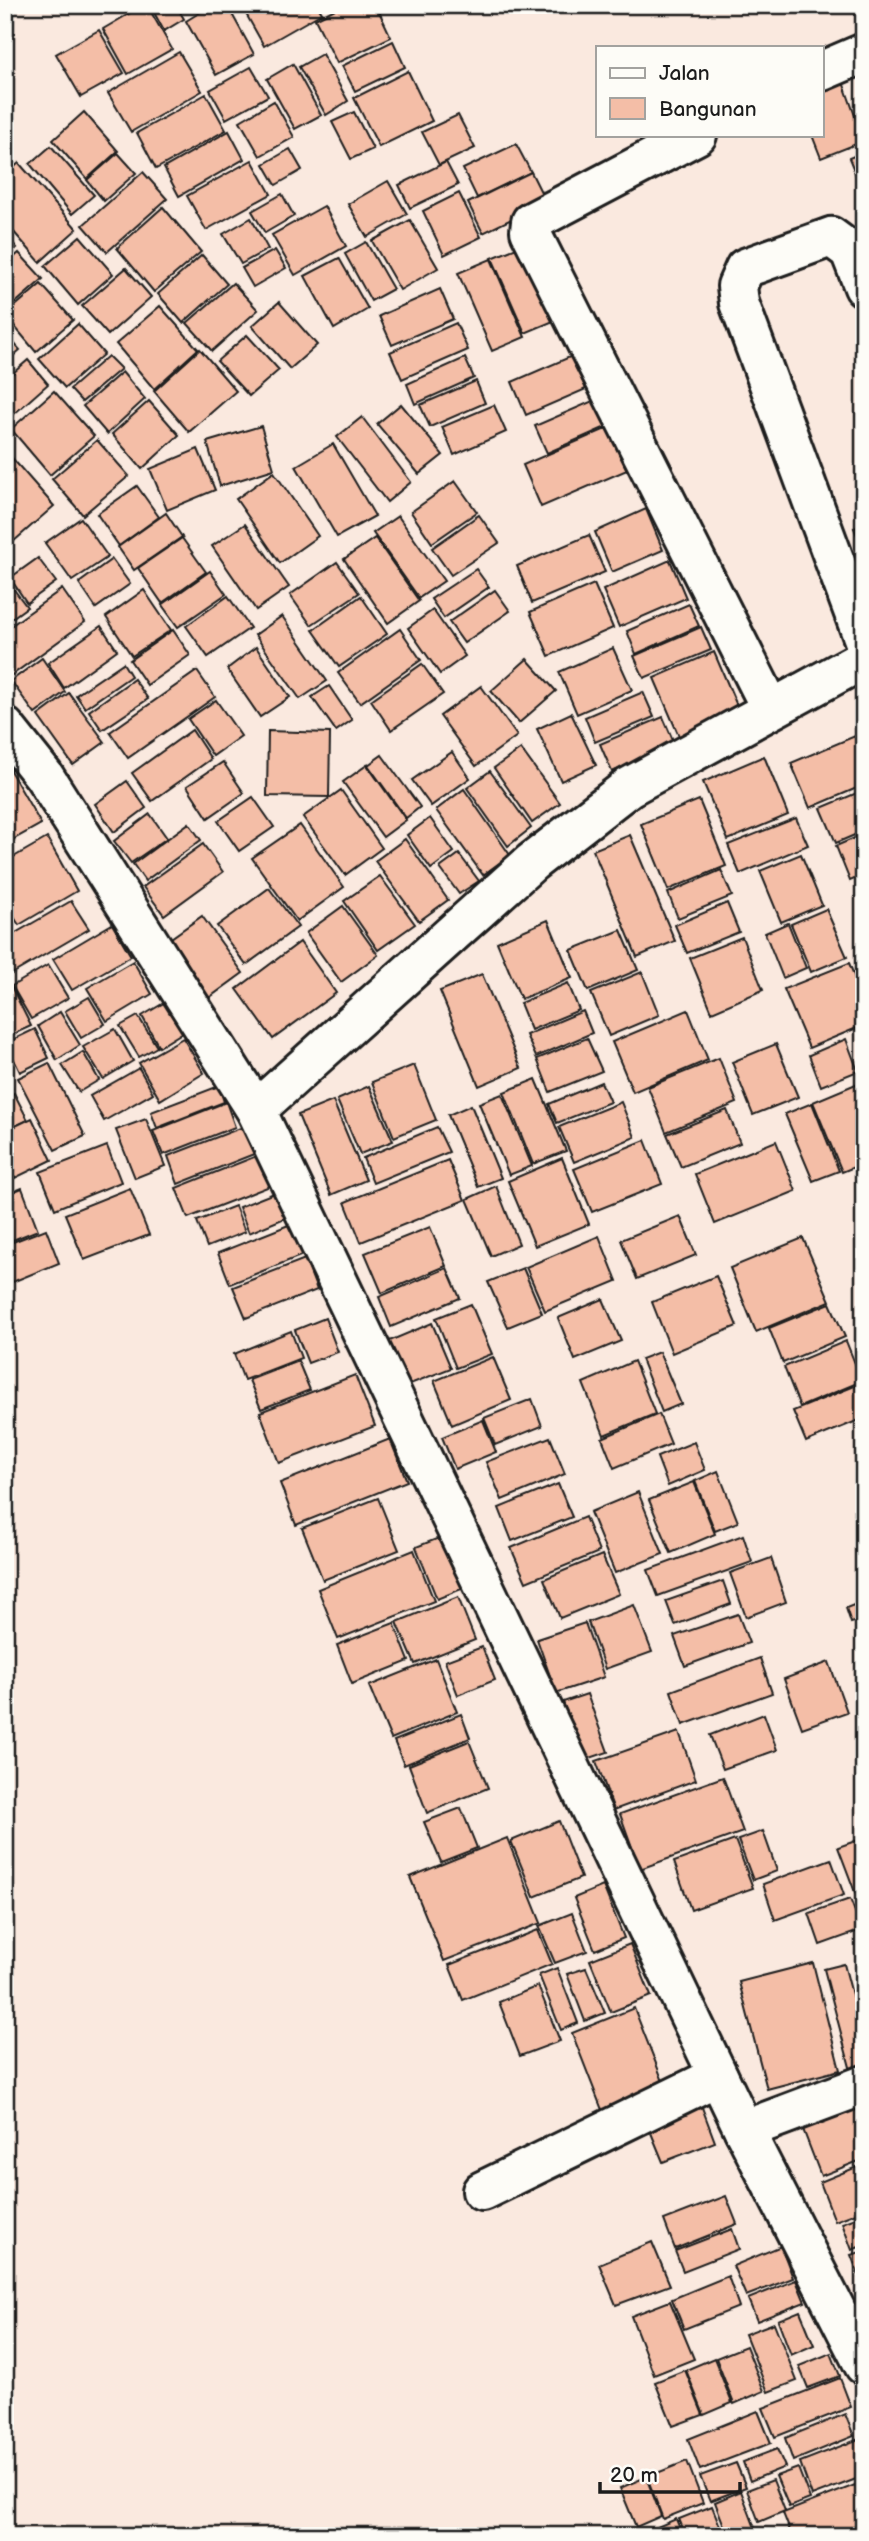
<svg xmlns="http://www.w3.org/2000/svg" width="869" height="2541" viewBox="0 0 869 2541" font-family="'Balsamiq Sans',sans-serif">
<rect width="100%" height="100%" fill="#fae9df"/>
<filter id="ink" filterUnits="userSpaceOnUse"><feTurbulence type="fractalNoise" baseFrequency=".0143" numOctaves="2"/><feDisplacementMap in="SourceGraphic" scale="14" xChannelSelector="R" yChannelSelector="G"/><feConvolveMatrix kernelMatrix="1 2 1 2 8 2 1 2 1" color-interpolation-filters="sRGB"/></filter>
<g filter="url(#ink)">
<g fill="#f4bea7" stroke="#1c1c1c" stroke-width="2">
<polygon points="144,5 147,5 172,49 128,74 103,29"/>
<polygon points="150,5 176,5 184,19 164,31"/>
<polygon points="212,5 227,5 254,54 216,75 186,21"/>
<polygon points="241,5 317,5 322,13 264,46"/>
<polygon points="343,5 376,5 391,37 337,63 315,19"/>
<polygon points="99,30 124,73 81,97 56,54"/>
<polygon points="393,41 405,67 355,91 342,66"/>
<polygon points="179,52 202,91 131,132 108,93"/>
<polygon points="322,54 348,101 326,115 299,67"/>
<polygon points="293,64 321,115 295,129 267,79"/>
<polygon points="251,67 268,96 226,119 210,90"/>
<polygon points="408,71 432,121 379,147 354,98"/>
<polygon points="843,82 864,141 821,158 812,135 822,135 822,91"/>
<polygon points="206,94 226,130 156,169 137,133"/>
<polygon points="274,101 294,137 260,156 240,121"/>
<polygon points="84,112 118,151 87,179 53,140"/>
<polygon points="354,112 373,149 351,159 332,122"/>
<polygon points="458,115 475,148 439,165 422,132"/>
<polygon points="229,131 244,159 179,196 164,168"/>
<polygon points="516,144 531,172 477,198 463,169"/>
<polygon points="51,146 94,195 72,214 30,164"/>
<polygon points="290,149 302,170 276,185 264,164"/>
<polygon points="864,152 864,195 849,158"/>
<polygon points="118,153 136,173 104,201 87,180"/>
<polygon points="252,160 271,194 206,230 187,196"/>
<polygon points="446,162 458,185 410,208 399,185"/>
<polygon points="19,163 77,229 40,262 5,222 5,175"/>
<polygon points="143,172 167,199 107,252 83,225"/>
<polygon points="531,172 546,202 483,233 468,203"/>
<polygon points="388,181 407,214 367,237 348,204"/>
<polygon points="459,193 481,237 444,255 423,211"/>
<polygon points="282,194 294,216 265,233 252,211"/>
<polygon points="324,206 346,246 295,275 272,235"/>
<polygon points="163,207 201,252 154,292 117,248"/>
<polygon points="251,218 268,249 241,264 223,234"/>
<polygon points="410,220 438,268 400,290 372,241"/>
<polygon points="5,234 17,248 5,258"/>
<polygon points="80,236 113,274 78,305 45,266"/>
<polygon points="366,242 393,289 371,301 345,254"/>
<polygon points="524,245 556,320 525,333 492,258"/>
<polygon points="275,250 286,268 253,287 242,268"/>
<polygon points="19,253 43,279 5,312 5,265"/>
<polygon points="202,255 227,284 183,323 158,294"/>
<polygon points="339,258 368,309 334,329 305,276"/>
<polygon points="491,259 525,337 492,351 458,273"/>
<polygon points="126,268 151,297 108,335 82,306"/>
<polygon points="233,283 258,310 212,351 187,323"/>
<polygon points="41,284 73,320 36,352 5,315"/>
<polygon points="440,289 453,319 392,345 379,316"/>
<polygon points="279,302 317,345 290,369 252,326"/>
<polygon points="160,306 198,349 154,389 116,344"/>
<polygon points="456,323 468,350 402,379 390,352"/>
<polygon points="78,324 104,354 65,388 39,359"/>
<polygon points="5,333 20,350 5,363"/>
<polygon points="247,335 279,370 249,396 217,361"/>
<polygon points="200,349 236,391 189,432 154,391"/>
<polygon points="108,356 121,369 82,402 70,389"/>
<polygon points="572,356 586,389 526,415 512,382"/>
<polygon points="465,358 474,378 415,404 407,384"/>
<polygon points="28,360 48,384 5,422 5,380"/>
<polygon points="122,372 145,399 107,434 83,406"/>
<polygon points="476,381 485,403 430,427 420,405"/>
<polygon points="54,391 94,436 50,475 11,429"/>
<polygon points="595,400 606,427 547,453 535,426"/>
<polygon points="149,401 179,435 142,469 112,434"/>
<polygon points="401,404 443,455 419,474 377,424"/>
<polygon points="494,405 506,432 454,455 442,427"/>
<polygon points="362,417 411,482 387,502 337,437"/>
<polygon points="261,426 274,469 220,486 207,442"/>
<polygon points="608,428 627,470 541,507 523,465"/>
<polygon points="97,440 129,476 83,515 52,479"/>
<polygon points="333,444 375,516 337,537 296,466"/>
<polygon points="198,449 215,490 167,510 150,469"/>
<polygon points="12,458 54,506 5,549 5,464"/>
<polygon points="274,472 318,536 280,563 236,499"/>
<polygon points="455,481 477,512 432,543 411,512"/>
<polygon points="137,486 159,517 119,546 97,514"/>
<polygon points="646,509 663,550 612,572 595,532"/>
<polygon points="166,513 182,537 134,570 118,547"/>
<polygon points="479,515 499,543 451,575 432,548"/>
<polygon points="398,516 444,581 419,598 373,533"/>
<polygon points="81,518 108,557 72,581 45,543"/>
<polygon points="245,524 289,587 256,610 212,546"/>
<polygon points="864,525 864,553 854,528"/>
<polygon points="589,535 605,572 532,603 517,566"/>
<polygon points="182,538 206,572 162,603 138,568"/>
<polygon points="375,538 419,601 388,623 344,559"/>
<polygon points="38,558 56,582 27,603 10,578"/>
<polygon points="112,559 130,584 96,608 79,583"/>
<polygon points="670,560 686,598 619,627 603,590"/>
<polygon points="337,562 359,593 311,625 290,595"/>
<polygon points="476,569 489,587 444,618 431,599"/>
<polygon points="210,571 226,594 178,627 162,605"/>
<polygon points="6,579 27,607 5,623 5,580"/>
<polygon points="594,584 613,628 549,656 530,612"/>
<polygon points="62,589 85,622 12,675 5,666 5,630"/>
<polygon points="144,590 171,630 132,656 106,617"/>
<polygon points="495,590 510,611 464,643 449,622"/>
<polygon points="228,596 250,628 208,657 186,626"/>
<polygon points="361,596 387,634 339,667 313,630"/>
<polygon points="689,604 699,626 636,654 627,631"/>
<polygon points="433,610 465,656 440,674 408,628"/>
<polygon points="282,616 327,681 300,699 255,635"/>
<polygon points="101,626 117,650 64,688 48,663"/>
<polygon points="701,627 711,650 644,678 634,656"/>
<polygon points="400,629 421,660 360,703 338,673"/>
<polygon points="173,630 190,655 147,685 130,660"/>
<polygon points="256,647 290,697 260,717 227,669"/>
<polygon points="613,648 632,690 577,714 559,672"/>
<polygon points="714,652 741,715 681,741 654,678"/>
<polygon points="42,658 65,692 35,714 11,681"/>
<polygon points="527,659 556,691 519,723 491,691"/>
<polygon points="123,663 131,676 85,708 76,695"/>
<polygon points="422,664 443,694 391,730 371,700"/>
<polygon points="197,671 215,697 128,758 110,732"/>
<polygon points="134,679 148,699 102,730 89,711"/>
<polygon points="329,686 352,720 336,731 312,697"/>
<polygon points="481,686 517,736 476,766 440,716"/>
<polygon points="643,692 654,717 595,742 585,717"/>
<polygon points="69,693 105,742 73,765 38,716"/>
<polygon points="216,700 241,736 213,756 188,719"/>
<polygon points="571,713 596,765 561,781 537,729"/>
<polygon points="663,717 675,745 612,772 600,744"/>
<polygon points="192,730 211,759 152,801 132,773"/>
<polygon points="268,731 330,733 329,797 267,796"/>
<polygon points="855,736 864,758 864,785 810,808 791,763"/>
<polygon points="521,749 560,803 532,823 494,768"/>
<polygon points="452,752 470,778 431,806 412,780"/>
<polygon points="382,755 420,807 406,818 368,765"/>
<polygon points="764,756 788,815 728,840 703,782"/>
<polygon points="223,762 244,793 208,818 187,786"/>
<polygon points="367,765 406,820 383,837 343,782"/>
<polygon points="8,767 41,824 5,844 5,769"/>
<polygon points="490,771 531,828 508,846 467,788"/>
<polygon points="127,781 146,808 114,832 95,804"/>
<polygon points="464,789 510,855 483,875 436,810"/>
<polygon points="341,790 382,848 345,875 303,817"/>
<polygon points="864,790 864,831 836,843 821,808"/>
<polygon points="253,797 274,827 239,851 218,821"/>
<polygon points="699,800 726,866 668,890 641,824"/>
<polygon points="150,814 167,838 131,863 114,841"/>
<polygon points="430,818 454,852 431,869 407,835"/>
<polygon points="796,818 808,845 740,874 728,845"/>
<polygon points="189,823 201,840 145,881 133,864"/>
<polygon points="300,825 344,887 297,921 252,858"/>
<polygon points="864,834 864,875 850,881 836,846"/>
<polygon points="630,835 675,941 637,957 593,850"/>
<polygon points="47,838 77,891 19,925 5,903 5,862"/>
<polygon points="405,839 448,900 419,921 375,861"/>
<polygon points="203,844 223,872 164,915 143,887"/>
<polygon points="459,854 479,881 459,894 440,868"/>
<polygon points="801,854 822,905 781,922 760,871"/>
<polygon points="721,870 732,896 678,918 668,893"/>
<polygon points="380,876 415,924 378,950 344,901"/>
<polygon points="269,888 298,927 246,965 217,926"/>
<polygon points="71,901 89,929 5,978 5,939"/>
<polygon points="727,903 739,932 687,953 675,925"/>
<polygon points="343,906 378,955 341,982 306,933"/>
<polygon points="5,909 14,925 5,930"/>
<polygon points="826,909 847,957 811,972 791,924"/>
<polygon points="202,916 243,973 206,1000 164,943"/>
<polygon points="548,920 572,978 521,999 497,942"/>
<polygon points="788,923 806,968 783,978 765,933"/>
<polygon points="112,924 131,956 72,990 53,959"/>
<polygon points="621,930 638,970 588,991 571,950"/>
<polygon points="742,937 763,990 712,1012 690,958"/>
<polygon points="300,942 336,993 273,1039 237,989"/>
<polygon points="133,961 152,994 107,1021 87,988"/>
<polygon points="849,963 864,1000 864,1025 809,1048 784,989"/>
<polygon points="48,965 68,998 31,1019 12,986"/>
<polygon points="642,972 659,1015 609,1036 591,993"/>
<polygon points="482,974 521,1068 479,1086 440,991"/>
<polygon points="568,983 579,1010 531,1030 520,1003"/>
<polygon points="11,986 31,1026 5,1038 5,988"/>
<polygon points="89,997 105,1024 81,1038 65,1011"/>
<polygon points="167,1001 185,1031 159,1047 142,1016"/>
<polygon points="688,1010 708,1060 633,1092 612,1042"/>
<polygon points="583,1011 592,1033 536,1057 526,1035"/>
<polygon points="60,1012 80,1045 57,1060 38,1026"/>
<polygon points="138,1016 157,1047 139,1057 120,1026"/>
<polygon points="35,1029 49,1058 20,1072 6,1043"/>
<polygon points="115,1029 133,1061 103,1079 83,1047"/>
<polygon points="183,1038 204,1073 160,1100 139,1063"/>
<polygon points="587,1038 602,1071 550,1092 537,1059"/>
<polygon points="846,1039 858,1071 821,1086 809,1055"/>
<polygon points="776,1044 798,1097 753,1115 732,1062"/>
<polygon points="83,1052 99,1080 79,1092 62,1065"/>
<polygon points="719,1058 737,1103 666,1132 648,1087"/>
<polygon points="49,1063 85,1136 55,1150 18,1078"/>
<polygon points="414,1065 436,1120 394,1137 372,1082"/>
<polygon points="139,1068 153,1093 104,1121 90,1096"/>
<polygon points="5,1074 12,1088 5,1091"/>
<polygon points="536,1079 566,1151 533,1164 504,1092"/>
<polygon points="863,1081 864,1163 842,1172 813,1102"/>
<polygon points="601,1082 610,1102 557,1123 549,1104"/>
<polygon points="219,1086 224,1102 157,1128 151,1112"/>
<polygon points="369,1086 393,1141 360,1154 337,1100"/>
<polygon points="14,1093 28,1120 5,1131 5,1097"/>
<polygon points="502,1094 532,1166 509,1175 479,1103"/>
<polygon points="333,1101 366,1180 331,1195 298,1115"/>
<polygon points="226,1102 235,1127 163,1155 153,1131"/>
<polygon points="621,1102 635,1137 574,1162 559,1127"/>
<polygon points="812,1103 839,1171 813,1181 785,1114"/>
<polygon points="471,1105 501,1178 478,1187 448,1115"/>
<polygon points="727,1110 740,1143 681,1167 667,1134"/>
<polygon points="32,1118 52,1160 13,1179 5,1163 5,1131"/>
<polygon points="146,1119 165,1166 135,1178 116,1130"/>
<polygon points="243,1127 254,1154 178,1184 168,1156"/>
<polygon points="437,1127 449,1152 373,1183 363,1158"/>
<polygon points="645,1140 662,1184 592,1212 574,1169"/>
<polygon points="776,1141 796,1191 715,1224 695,1174"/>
<polygon points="107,1146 121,1182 55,1209 40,1172"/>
<polygon points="259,1155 270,1186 188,1218 176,1188"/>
<polygon points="562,1158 589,1224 535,1246 508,1181"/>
<polygon points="448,1160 465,1200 361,1242 345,1202"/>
<polygon points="496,1186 519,1244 491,1256 467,1199"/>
<polygon points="22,1188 38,1230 5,1243 5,1195"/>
<polygon points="130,1188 149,1235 84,1260 65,1214"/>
<polygon points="274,1193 285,1218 249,1233 239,1207"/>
<polygon points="235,1206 245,1232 207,1247 197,1221"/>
<polygon points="680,1216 696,1255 637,1279 621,1240"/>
<polygon points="291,1224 303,1255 230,1284 218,1253"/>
<polygon points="430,1227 446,1266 382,1293 365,1253"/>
<polygon points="46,1229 59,1263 5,1285 5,1245"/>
<polygon points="599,1236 617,1281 545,1311 526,1267"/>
<polygon points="803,1238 830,1301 756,1332 730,1268"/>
<polygon points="305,1259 317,1290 246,1318 233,1287"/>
<polygon points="447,1268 460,1298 391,1327 379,1297"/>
<polygon points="523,1268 542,1313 508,1327 488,1282"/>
<polygon points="716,1276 737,1326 672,1353 652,1302"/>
<polygon points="603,1299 621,1341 575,1360 558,1318"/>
<polygon points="830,1303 845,1337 783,1363 769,1328"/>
<polygon points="471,1304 492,1354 456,1368 436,1318"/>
<polygon points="325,1318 338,1352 308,1363 295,1330"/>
<polygon points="432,1323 451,1368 405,1386 387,1342"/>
<polygon points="291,1331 301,1358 244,1380 234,1354"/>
<polygon points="846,1341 862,1381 800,1407 784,1367"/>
<polygon points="659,1352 681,1404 662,1412 641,1359"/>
<polygon points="493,1357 511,1400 452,1425 434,1381"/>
<polygon points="298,1361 310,1390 261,1409 249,1380"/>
<polygon points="634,1361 655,1414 604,1435 583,1383"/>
<polygon points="355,1375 375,1426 279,1463 260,1412"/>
<polygon points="862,1383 864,1418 806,1442 793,1411"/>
<polygon points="532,1399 542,1426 495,1445 484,1418"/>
<polygon points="659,1414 671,1444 614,1468 602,1438"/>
<polygon points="483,1420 496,1452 455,1469 442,1437"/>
<polygon points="550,1437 565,1474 502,1500 486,1462"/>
<polygon points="390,1439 407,1481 296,1525 280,1483"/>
<polygon points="694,1442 705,1470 668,1486 657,1457"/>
<polygon points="718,1471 738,1522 715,1531 695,1481"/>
<polygon points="694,1482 715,1534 671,1553 649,1500"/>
<polygon points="558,1484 572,1517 512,1541 499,1508"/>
<polygon points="638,1492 663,1554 615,1573 590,1512"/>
<polygon points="378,1498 399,1550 323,1580 302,1528"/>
<polygon points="585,1517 599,1552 526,1582 511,1548"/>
<polygon points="743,1535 752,1562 658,1596 648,1570"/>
<polygon points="444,1536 464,1588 437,1599 416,1547"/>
<polygon points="414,1550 434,1601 338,1639 318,1589"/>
<polygon points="602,1555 619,1594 560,1618 544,1579"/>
<polygon points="771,1558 786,1602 746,1617 730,1573"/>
<polygon points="723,1581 731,1604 675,1625 666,1601"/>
<polygon points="458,1597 475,1640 415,1664 397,1622"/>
<polygon points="864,1601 864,1619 851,1623 846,1608"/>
<polygon points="634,1605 652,1652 605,1669 588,1622"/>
<polygon points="738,1614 749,1643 685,1666 674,1636"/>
<polygon points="394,1623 409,1661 352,1684 337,1645"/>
<polygon points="585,1623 604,1677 556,1693 537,1639"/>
<polygon points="482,1647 495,1680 458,1695 445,1661"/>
<polygon points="760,1658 772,1693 683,1725 671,1691"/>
<polygon points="436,1659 457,1712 391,1739 369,1686"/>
<polygon points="829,1662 847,1712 802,1728 784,1679"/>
<polygon points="587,1694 608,1752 584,1760 563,1702"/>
<polygon points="461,1714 470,1738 404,1765 394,1741"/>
<polygon points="764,1714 777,1750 723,1769 710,1735"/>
<polygon points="679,1732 696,1780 614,1810 596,1761"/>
<polygon points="469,1741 488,1788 427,1813 409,1765"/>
<polygon points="723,1777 743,1832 640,1869 620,1814"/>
<polygon points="461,1808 477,1848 441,1862 424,1822"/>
<polygon points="559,1821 581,1878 534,1897 511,1841"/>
<polygon points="763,1831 777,1871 753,1880 738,1840"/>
<polygon points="507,1838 541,1923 444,1961 410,1877"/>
<polygon points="864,1838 864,1916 838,1847"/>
<polygon points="735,1840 753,1888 691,1910 674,1862"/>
<polygon points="831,1859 844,1895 775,1920 763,1884"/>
<polygon points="603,1886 624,1938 595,1950 574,1898"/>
<polygon points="850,1899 862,1930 820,1945 809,1913"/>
<polygon points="572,1913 587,1951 555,1963 539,1926"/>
<polygon points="538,1930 552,1964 463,2000 449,1965"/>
<polygon points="630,1944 651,1996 611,2012 590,1960"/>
<polygon points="813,1963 840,2070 767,2089 739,1982"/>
<polygon points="844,1964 864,2040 864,2068 851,2071 824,1969"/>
<polygon points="557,1968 578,2023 561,2030 539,1975"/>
<polygon points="586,1968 605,2013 585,2021 567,1974"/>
<polygon points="538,1986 560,2041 520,2056 499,2002"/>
<polygon points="634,2008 666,2089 604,2115 572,2033"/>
<polygon points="860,2101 864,2112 864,2159 821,2176 801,2124"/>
<polygon points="700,2102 715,2142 663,2162 647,2123"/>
<polygon points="864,2164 864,2210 835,2221 820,2182"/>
<polygon points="726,2196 737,2224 675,2249 664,2220"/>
<polygon points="864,2215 864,2245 852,2250 842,2223"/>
<polygon points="732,2229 739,2249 683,2271 675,2251"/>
<polygon points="652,2242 670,2285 616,2305 599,2264"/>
<polygon points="781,2246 793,2278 746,2296 733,2266"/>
<polygon points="864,2251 864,2289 851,2255"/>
<polygon points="728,2276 739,2307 684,2329 672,2299"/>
<polygon points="796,2280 805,2302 757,2321 748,2299"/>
<polygon points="670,2301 694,2359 654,2375 631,2316"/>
<polygon points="800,2311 814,2345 791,2355 778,2320"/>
<polygon points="774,2323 797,2381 768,2392 745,2334"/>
<polygon points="746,2346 764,2391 734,2404 716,2358"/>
<polygon points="831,2353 840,2376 808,2388 799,2366"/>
<polygon points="714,2358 732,2403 704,2415 686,2370"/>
<polygon points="685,2370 703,2415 673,2426 655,2382"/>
<polygon points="840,2378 851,2407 775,2437 763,2408"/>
<polygon points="758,2411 771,2443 700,2470 688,2439"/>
<polygon points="845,2414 854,2436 793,2461 785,2438"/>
<polygon points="859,2439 864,2452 864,2476 812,2496 800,2462"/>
<polygon points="777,2449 785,2467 750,2481 743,2462"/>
<polygon points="687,2461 703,2503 663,2519 647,2477"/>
<polygon points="736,2463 746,2487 710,2501 700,2476"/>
<polygon points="798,2468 810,2499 789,2507 776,2476"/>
<polygon points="646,2477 661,2516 636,2527 620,2488"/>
<polygon points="773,2480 785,2511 759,2522 747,2490"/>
<polygon points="855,2485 864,2508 864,2536 792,2536 783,2513"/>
<polygon points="741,2491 755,2528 728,2536 715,2502"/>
<polygon points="712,2506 724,2536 686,2536 679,2519"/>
<polygon points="676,2519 683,2536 636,2536"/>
</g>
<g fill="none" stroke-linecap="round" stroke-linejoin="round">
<defs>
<g id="minor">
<polyline points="822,71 864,53"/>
<polyline points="697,135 531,222 530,231 771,709"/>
<polyline points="864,287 850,251 831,237 745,268 737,286 739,303 864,640"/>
<polyline points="5,727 44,776 256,1110 744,2130 864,2365"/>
<polyline points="256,1110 532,862 629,787 864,659"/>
<polyline points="744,2130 864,2085"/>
<polyline points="482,2191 718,2076"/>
</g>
</defs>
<use href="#minor" stroke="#1c1c1c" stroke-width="44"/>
<use href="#minor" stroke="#fdfcf7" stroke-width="38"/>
</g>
</g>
<rect width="869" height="2541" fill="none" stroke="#fdfcf7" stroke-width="28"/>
<rect x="14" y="14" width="841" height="2513" fill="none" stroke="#1c1c1c" stroke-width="2.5" filter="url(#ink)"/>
<rect x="596" y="46" width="228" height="91" fill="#fdfcf7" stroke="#a3a29f" stroke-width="2"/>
<rect x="610" y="68" width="35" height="10" fill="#fdfcf7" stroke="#a3a29f" stroke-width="2"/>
<text x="659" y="80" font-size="21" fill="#1c1c1c">Jalan</text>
<rect x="610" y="98" width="35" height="21" fill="#f4bea7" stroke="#a3a29f" stroke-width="2"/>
<text x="659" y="116" font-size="21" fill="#1c1c1c">Bangunan</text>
<path d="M600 2482v10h140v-10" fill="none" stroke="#1c1c1c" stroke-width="3.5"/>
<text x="610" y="2482" font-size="21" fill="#1c1c1c" stroke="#fdfcf7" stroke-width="5" paint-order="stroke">20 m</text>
</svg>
